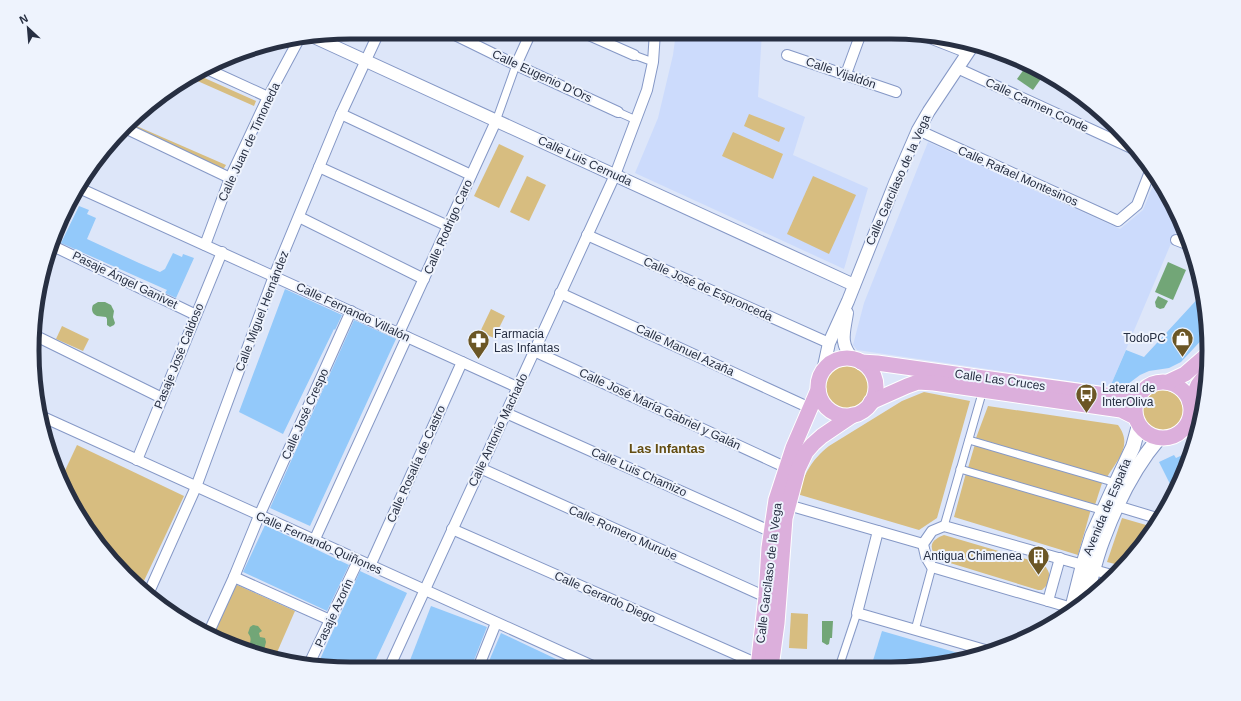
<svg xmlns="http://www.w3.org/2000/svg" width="1241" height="701" viewBox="0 0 1241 701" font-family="Helvetica,sans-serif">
<rect width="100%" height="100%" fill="#dde6f9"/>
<g fill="#ccdbfc">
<polygon points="676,32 762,32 758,97 805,117 793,155 868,188 844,269 635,173 658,118 673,55"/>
<polygon points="928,142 1120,229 1143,210 1156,178 1176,210 1183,229 1178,227 1110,387 857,350 853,345 864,303"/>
</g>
<g fill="#d7bd80">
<polygon points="201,74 200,76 256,101 254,106 193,79"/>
<polygon points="749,114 785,128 779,142 744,126"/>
<polygon points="132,124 226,165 219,176 126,130"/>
<polygon points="733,132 783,154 773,179 722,156"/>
<polygon points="499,144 524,156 499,208 474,196"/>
<polygon points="527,176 546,185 529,221 510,212"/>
<polygon points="813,176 856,195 829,254 787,234"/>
<polygon points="491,309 505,316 494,338 480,332"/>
<polygon points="62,326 89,339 83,351 56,339"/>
<circle cx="846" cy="387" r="23"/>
<circle cx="1162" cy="412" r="22"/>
<path d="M924 392 970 401 937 518 919 530 797 494C806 473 810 461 829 446L902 401Z"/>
<path d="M988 406 1118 425C1133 445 1118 459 1107 477L976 438Z"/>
<polygon points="975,444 1103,480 1095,505 968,468"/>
<polygon points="77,445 184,496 142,585 111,560 61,479"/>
<polygon points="966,473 1091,509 1078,555 954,517"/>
<polygon points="1122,518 1153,527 1123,566 1107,562"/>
<path d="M944 535 1043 564C1052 573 1052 582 1042 590H1038L937 559C929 547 929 541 944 535Z"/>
<polygon points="235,584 295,611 275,657 248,652 213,636"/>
<polygon points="791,613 808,614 807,649 789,648"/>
</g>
<g fill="#72a677">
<polygon points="1027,65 1045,73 1033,90 1017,79"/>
<polygon points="1168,262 1186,270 1173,300 1155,292"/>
<polygon points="1158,296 1168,301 1164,308 1160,309 1156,307 1155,302"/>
<path d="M98 302H105L111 305 114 311 113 317 115 323 114 325 110 327 107 325V319L106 317 97 316C92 314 91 309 93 305Z"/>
<polygon points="822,621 833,621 832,638 830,638 829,644 827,645 822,642"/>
<path d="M253 625 258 626 262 631 259 633 260 637 265 638 266 642 264 650 259 652 250 648C249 641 253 640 248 633L250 627Z"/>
</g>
<g fill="#93c9fa">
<polygon points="79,206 89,210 87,214 96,218 87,239 139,263 160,272 165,269 173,253 182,257 183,254 194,258 176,298 165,293 167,290 61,243"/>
<polygon points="285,289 342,315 335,330 334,329 283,434 239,412"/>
<polygon points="1202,294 1208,333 1181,362 1169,368 1149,371 1140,375 1124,387 1110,387 1126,350 1144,357"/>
<polygon points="354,320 396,339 310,526 270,508"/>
<polygon points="1193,450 1180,480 1170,484 1159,462 1174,455 1176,458"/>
<polygon points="265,525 349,565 327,611 243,572"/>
<polygon points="360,571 407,593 372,668 330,668 317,666"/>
<polygon points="431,606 487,627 471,668 407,668"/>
<polygon points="882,631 972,657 932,666 871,667"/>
<polygon points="501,633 575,668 486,668"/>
</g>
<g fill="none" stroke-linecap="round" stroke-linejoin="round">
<defs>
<g id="pedestrian">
<polyline points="634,55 653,62"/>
<polyline points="618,112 636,120"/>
<polyline points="496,121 516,65"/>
<polyline points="969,440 1116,483"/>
<polyline points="960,469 1104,511"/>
<polyline points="944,526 983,390"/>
<polyline points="915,630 932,567"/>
<polyline points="839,667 857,613"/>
</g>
<g id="minor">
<polyline points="449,32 516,65 618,112"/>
<polyline points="582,32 634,55"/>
<polyline points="922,35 968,53"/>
<polyline points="787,55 896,92"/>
<polyline points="516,65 531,32"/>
<polyline points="957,68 1138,151"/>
<polyline points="209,70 268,97"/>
<polyline points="846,74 861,33"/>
<polyline points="341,114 471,175"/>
<polyline points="127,129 230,178"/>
<polyline points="918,130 1118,221 1137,205 1151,169"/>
<polyline points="319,167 448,226"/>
<polyline points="79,188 517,387"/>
<polyline points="299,217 424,279"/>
<polyline points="587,235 829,343"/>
<polyline points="1176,240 1189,245"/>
<polyline points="205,245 230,178 268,97 298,41"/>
<polyline points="53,246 196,315"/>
<polyline points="560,293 810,408"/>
<polyline points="399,333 496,121"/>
<polyline points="36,336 162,398"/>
<polyline points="534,351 787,468"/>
<polyline points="506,413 772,532"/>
<polyline points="43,417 595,667"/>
<polyline points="1190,419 1199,423"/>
<polyline points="137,460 222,252"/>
<polyline points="480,468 766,597"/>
<polyline points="788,505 923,544"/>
<polyline points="1117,506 1160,519"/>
<polyline points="452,529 758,664"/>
<polyline points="878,531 857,613 992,652"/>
<polyline points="314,541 407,337"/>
<polyline points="370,566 462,362"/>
<polyline points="1094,570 1115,576"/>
<polyline points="234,577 330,620"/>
<polyline points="149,592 196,487 274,276 341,114 379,32"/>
<polyline points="1048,601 1060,558"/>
<polyline points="1072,608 932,567 926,557 923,544 932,531 944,526 1083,565"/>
<polyline points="208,634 234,577 259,516 351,311"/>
<polyline points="309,664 358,561"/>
<polyline points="389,668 615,175 647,90 653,62 655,32"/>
<polyline points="478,668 496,623"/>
</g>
<g id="tertiary">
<polyline points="316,38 854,285"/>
<path d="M847 313C844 333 839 343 853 359"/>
<polyline points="823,371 829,343 848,301 895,183 918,130 929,111 973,45"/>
</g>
<g id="secondary">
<path d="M1085 601C1091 580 1095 559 1103 539 1116 504 1135 466 1159 438"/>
<polyline points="1071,613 1083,565 1092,536 1111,494 1133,447 1139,425"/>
</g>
<g id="primary">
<circle cx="847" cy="387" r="29"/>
<polyline points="861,362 877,363 1120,397 1139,394"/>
<circle cx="1163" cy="410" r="28"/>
<polyline points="1168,382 1185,374 1208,354"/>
<polyline points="871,402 907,386 918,382 934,383 1121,410 1135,417"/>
<polyline points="1190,403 1198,385 1207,373"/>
<polyline points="758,667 766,597 769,548 776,500 793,448 818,390"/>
<polyline points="771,667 777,623 785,518 798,469 806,452 813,444 822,436 853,415"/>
</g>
</defs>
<use href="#pedestrian" stroke="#8598c6" stroke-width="9"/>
<use href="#minor" stroke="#8598c6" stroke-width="12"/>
<use href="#tertiary" stroke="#8598c6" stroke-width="14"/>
<use href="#secondary" stroke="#8598c6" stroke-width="16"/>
<use href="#primary" stroke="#fff" stroke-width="17"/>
<use href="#pedestrian" stroke="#fff" stroke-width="7"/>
<use href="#minor" stroke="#fff" stroke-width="10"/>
<use href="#tertiary" stroke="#fff" stroke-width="12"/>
<use href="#secondary" stroke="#fff" stroke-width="14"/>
<use href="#primary" stroke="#dcafdc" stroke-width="15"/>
</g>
<defs>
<symbol id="shop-pin" viewBox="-11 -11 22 30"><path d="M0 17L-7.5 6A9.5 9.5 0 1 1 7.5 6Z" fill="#6b5625" stroke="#eef3fd"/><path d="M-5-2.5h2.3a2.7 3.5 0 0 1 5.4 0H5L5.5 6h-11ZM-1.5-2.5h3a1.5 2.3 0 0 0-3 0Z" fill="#fff"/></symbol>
<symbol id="pharmacy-pin" viewBox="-11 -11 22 30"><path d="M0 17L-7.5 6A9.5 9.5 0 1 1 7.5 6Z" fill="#6b5625" stroke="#eef3fd"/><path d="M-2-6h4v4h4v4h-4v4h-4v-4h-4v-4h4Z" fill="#fff"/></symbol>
<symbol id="bus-pin" viewBox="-11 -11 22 30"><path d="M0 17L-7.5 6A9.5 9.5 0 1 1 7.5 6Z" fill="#6b5625" stroke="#eef3fd"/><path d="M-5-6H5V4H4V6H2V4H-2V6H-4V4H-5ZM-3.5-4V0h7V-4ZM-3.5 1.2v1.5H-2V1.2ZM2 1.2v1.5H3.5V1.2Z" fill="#fff"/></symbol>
<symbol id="building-pin" viewBox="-11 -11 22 30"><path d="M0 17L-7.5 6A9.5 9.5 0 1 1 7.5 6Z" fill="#6b5625" stroke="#eef3fd"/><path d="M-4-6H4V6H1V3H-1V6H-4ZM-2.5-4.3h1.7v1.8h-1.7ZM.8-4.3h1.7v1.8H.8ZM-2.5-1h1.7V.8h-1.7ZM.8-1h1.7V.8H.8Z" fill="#fff"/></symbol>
</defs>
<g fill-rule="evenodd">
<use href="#shop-pin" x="1170" y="326" width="25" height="34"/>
<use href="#pharmacy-pin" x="466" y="328" width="25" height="34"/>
<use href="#bus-pin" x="1074" y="382" width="25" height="34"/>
<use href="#building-pin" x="1026" y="544" width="25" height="34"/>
</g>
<g text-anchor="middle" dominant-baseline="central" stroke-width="4" stroke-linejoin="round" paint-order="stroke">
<g font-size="12" fill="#272f42" stroke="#eef3fd">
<text transform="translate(841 73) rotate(19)">Calle Vijaldón</text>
<text transform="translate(542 76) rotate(25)">Calle Eugenio D'Ors</text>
<text transform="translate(1037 105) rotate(25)">Calle Carmen Conde</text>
<text transform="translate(249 142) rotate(-65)">Calle Juan de Timoneda</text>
<text transform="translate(585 161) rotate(25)">Calle Luis Cernuda</text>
<text transform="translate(1018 176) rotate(24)">Calle Rafael Montesinos</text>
<text transform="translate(898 180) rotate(-66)">Calle Garcilaso de la Vega</text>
<text transform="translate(448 227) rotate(-66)">Calle Rodrigo Caro</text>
<text transform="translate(125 280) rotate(26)">Pasaje Ángel Ganivet</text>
<text transform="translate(708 289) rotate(24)">Calle José de Espronceda</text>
<text transform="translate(262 311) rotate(-69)">Calle Miguel Hernández</text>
<text transform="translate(353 312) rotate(25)">Calle Fernando Villalón</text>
<text transform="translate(685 350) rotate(25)">Calle Manuel Azaña</text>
<text transform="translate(179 356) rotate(-68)">Pasaje José Caldoso</text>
<text transform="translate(1000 380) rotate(8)">Calle Las Cruces</text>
<text transform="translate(660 409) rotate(25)">Calle José María Gabriel y Galán</text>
<text transform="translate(305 414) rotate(-66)">Calle José Crespo</text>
<text transform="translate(498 430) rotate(-65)">Calle Antonio Machado</text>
<text transform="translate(416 464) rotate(-66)">Calle Rosalía de Castro</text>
<text transform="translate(639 472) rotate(24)">Calle Luis Chamizo</text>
<text transform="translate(1107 507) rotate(-67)">Avenida de España</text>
<text transform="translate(623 533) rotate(24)">Calle Romero Murube</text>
<text transform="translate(319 543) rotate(24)">Calle Fernando Quiñones</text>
<text transform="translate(769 573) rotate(-83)">Calle Garcilaso de la Vega</text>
<text transform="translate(605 597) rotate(24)">Calle Gerardo Diego</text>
<text transform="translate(334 613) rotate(-65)">Pasaje Azorín</text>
</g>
<g font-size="12" fill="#272f42" stroke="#eef3fd" text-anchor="start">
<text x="494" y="334">Farmacia<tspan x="494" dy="14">Las Infantas</tspan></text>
<text x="1166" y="338" text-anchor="end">TodoPC</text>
<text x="1102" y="388">Lateral de<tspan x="1102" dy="14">InterOliva</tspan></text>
<text x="1022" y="556" text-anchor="end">Antigua Chimenea</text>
</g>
<g font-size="13" font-weight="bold" fill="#634d11" stroke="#eef3fd">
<text x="667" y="448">Las Infantas</text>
</g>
</g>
<path d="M0 0H1241V701H0ZM350 39H891A311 311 0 0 1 1202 350V351A311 311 0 0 1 891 662H350A311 311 0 0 1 39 351V350A311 311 0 0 1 350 39Z" fill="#eef3fd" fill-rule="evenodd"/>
<path fill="none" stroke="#272f42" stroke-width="5" d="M350 39H891A311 311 0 0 1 1202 350V351A311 311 0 0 1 891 662H350A311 311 0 0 1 39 351V350A311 311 0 0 1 350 39Z"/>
<g transform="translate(28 28) rotate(334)" stroke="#eef3fd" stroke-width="3" paint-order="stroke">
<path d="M0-3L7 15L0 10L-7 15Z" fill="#272f42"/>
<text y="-6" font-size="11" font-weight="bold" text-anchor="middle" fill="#272f42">N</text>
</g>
</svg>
